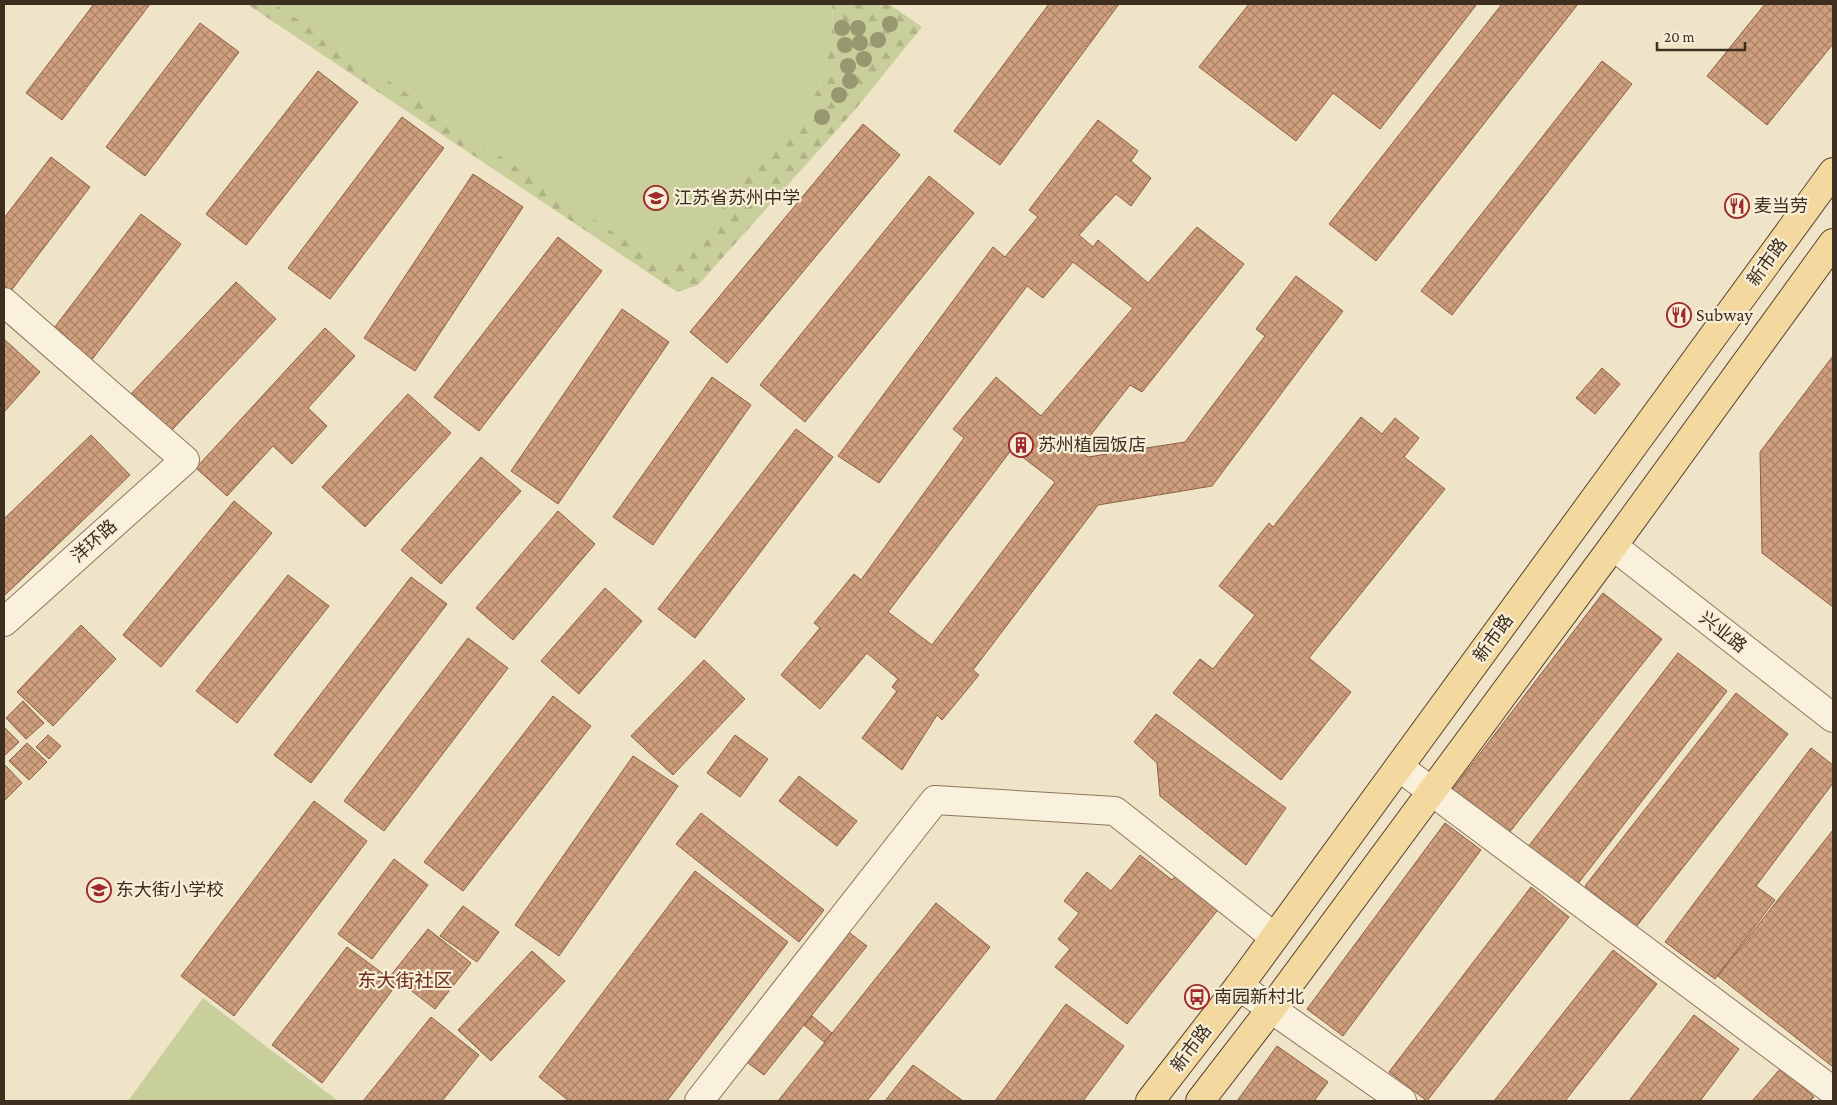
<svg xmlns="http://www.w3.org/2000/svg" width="1837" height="1105" viewBox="0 0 1837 1105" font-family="'Crimson Pro','Noto Sans SC',serif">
<defs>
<pattern id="forest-firs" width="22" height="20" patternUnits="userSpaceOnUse" patternTransform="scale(1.25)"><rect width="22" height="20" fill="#c9cf9b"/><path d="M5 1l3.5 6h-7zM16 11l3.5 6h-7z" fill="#aeb285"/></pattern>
<pattern id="building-cross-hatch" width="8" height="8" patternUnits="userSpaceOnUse" patternTransform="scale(1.25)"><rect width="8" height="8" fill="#cf9f7d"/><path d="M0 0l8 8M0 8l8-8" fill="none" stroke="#a98266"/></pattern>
</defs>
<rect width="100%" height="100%" fill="#f0e4c8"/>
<path fill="url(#forest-firs)" d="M247 4H275L672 271 753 168C807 127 836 72 832 4H889L922 27 854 111 698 285 677 292Z"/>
<g fill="#c9cf9b">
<polygon points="275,4 832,4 832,31 830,50 826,68 812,102 792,132 767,157 753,168 672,272"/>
<polygon points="203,998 338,1101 128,1101"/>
</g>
<g fill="url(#building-cross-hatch)" stroke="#8d5f41" fill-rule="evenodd">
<polygon points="94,4 150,4 62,120 26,93"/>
<polygon points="1049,4 1119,4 1000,165 954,131"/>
<polygon points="1249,4 1477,4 1380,129 1333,93 1296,141 1199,67"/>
<polygon points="1502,4 1578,4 1376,261 1329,224"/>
<polygon points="1765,4 1833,4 1833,44 1767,125 1707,76"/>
<polygon points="200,23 239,52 145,176 106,147"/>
<polygon points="1602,61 1632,84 1452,315 1421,291"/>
<polygon points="318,71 358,102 246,245 206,214"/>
<polygon points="402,117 444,148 330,299 288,268"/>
<path d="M1098 120 1138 151 1131 161 1151 178 1131 206 1116 194 1079 235 1093 247 1098 240 1148 283 1197 227 1244 264 1142 392 1130 385 1079 450 1088 457 1185 442 1265 336 1256 329 1296 276 1343 311 1212 486 1098 505 973 670 979 675 942 720 937 715 902 770 862 738 897 691 892 687 898 679 867 653 820 709 781 675 820 628 814 623 854 574 861 580 964 438 953 429 996 377 1041 416 1133 308 1073 262 1043 298 1027 286 879 483 838 456 993 247 1005 257 1038 217 1029 210ZM1012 449 1055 482 932 645 888 612Z"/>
<polygon points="863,124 900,155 727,363 690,332"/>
<polygon points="51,157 90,187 7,296 4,294 4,218"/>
<polygon points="473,174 523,207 415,371 364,338"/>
<polygon points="929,176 974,213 805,422 760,385"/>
<polygon points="141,214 181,244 87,366 48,336"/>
<polygon points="558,237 602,271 479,431 434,397"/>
<polygon points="236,282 276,319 171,431 131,394"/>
<polygon points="622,309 669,342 558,504 511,471"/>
<polygon points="325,328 355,356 308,408 327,426 292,464 273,446 227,496 196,468"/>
<polygon points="4,339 40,372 4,412"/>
<polygon points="1833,356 1833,607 1762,553 1760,452"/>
<polygon points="1602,368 1620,384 1595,414 1576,398"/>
<polygon points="712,377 751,405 653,545 613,517"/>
<polygon points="408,394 451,433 365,527 322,487"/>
<polygon points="1361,417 1382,434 1395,418 1419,438 1404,457 1445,489 1309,658 1351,692 1281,780 1173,693 1200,659 1213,669 1255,615 1219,586 1269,523 1273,527"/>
<polygon points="796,429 833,457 695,638 658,609"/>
<polygon points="91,435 130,475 4,596 4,519"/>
<polygon points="481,457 521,491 441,584 401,550"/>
<polygon points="234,501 272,533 161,667 123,635"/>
<polygon points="558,511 595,544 513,640 476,608"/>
<polygon points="288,575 329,606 237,723 196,691"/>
<polygon points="411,577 447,604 311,783 274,755"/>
<polygon points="605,588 642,621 579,694 541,661"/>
<polygon points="1603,593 1662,639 1505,838 1449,794"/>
<polygon points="81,625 116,659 53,726 17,692"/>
<polygon points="468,638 508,668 384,831 344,801"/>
<polygon points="1678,653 1727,691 1577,885 1528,847"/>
<polygon points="704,660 745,699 673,775 631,736"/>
<polygon points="1736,693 1788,734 1636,927 1585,886"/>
<polygon points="553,696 591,726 463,891 424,862"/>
<polygon points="23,701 44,723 26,739 6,718"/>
<polygon points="1156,714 1286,808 1246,865 1160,796 1157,763 1134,742"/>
<polygon points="4,727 19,742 4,756"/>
<polygon points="48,735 61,746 49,759 36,747"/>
<polygon points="735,735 768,759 740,797 707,773"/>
<polygon points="27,743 47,762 29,780 9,761"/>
<polygon points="1811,748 1833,765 1833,783 1756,886 1775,900 1715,979 1665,942"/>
<polygon points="633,756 678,786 559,956 515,925"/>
<polygon points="4,764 22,783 4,801"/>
<polygon points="799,776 857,821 837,846 779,801"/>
<polygon points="314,801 367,841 234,1016 181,976"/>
<polygon points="701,813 824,910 799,942 676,844"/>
<polygon points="1445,823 1481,850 1343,1036 1307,1009"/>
<polygon points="1833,830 1833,1067 1718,976"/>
<polygon points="1140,855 1172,880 1182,868 1224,902 1127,1024 1055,967 1070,949 1058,939 1079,913 1064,901 1087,872 1111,891"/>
<polygon points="394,859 428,885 372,959 338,934"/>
<polygon points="695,871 788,942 667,1101 569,1101 539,1077"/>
<polygon points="1531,887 1569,917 1427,1101 1389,1072"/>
<polygon points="936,903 990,947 867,1101 778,1101"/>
<polygon points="463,906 499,932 477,962 440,936"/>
<polygon points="428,929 471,963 435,1009 391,975"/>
<polygon points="847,931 867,946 764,1075 744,1060"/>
<polygon points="347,947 397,984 322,1083 272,1045"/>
<polygon points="1613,950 1657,984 1565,1101 1494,1101"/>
<polygon points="532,951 565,981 491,1061 458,1030"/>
<polygon points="1066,1004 1124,1046 1083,1101 995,1101"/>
<polygon points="1694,1015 1739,1049 1700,1101 1629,1101"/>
<polygon points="812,1016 832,1033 824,1042 804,1025"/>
<polygon points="431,1017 479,1055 442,1101 363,1101"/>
<polygon points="1277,1046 1328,1082 1314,1101 1237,1101"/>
<polygon points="913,1065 963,1101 885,1101"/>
<polygon points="1781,1068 1814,1097 1810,1101 1752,1101"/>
</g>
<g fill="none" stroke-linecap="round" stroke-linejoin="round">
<defs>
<g id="minor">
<polyline points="4,302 185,460 4,622"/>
<polyline points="1613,546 1833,718"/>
<polyline points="1399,767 1833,1091"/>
<polyline points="1239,986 1402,1101"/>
<polyline points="699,1101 935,800 1115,811 1274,937"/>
</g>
<g id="major">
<polyline points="1150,1101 1239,986 1833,172"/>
<polyline points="1200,1101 1271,1009 1613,546 1833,243"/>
</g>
</defs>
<use href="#minor" stroke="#8d765c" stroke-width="30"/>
<use href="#major" stroke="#5b4430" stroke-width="30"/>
<use href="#minor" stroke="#faf1dc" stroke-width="28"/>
<use href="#major" stroke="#f3d9a0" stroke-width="28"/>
</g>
<g fill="#96986f">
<circle cx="890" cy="24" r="8"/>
<circle cx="842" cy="28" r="8"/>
<circle cx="858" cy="28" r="8"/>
<circle cx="878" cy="40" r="8"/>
<circle cx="860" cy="43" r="8"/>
<circle cx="845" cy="45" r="8"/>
<circle cx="864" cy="59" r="8"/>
<circle cx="848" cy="66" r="8"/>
<circle cx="850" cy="81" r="8"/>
<circle cx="839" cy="95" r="8"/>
<circle cx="822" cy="117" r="8"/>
</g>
<defs>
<symbol id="school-ring" viewBox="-11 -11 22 22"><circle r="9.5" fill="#f7eed8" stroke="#9e2a2b" stroke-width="1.5"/><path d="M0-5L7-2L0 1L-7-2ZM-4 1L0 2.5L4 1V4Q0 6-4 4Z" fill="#9e2a2b"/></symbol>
<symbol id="restaurant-ring" viewBox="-11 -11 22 22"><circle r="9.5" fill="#f7eed8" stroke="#9e2a2b" stroke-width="1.5"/><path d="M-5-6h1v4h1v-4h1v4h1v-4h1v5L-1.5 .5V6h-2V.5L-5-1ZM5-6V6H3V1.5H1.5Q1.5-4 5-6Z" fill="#9e2a2b"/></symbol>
<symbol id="building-ring" viewBox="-11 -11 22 22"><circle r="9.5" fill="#f7eed8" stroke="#9e2a2b" stroke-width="1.5"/><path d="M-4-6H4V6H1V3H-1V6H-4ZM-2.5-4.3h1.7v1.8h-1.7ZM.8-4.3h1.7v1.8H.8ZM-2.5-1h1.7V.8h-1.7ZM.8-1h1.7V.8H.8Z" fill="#9e2a2b"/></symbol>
<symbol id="bus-ring" viewBox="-11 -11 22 22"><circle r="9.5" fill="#f7eed8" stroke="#9e2a2b" stroke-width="1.5"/><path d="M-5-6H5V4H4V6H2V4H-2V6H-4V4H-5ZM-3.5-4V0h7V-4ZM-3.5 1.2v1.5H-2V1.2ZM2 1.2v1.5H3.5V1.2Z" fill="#9e2a2b"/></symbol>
</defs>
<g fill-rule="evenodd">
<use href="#school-ring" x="642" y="184" width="28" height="28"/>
<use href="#restaurant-ring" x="1723" y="192" width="28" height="28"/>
<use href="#restaurant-ring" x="1665" y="301" width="28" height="28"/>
<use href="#building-ring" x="1007" y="431" width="28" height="28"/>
<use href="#school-ring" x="85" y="876" width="28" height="28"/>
<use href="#bus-ring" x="1183" y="983" width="28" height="28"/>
</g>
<g text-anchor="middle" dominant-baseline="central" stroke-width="4.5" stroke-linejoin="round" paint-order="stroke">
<g font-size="18" fill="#3d2e20" stroke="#f7eed8" text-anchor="start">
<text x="674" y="198">江苏省苏州中学</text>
<text x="1754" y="206">麦当劳</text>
<text x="1696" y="315">Subway</text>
<text x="1038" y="445">苏州植园饭店</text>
<text x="116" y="890">东大街小学校</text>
<text x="1214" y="997">南园新村北</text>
</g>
<g font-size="18" fill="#3d2e20" stroke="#f7eed8">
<text transform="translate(1767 262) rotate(-54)">新市路</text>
<text transform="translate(94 541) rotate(-42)">洋环路</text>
<text transform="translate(1723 632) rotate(38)">兴业路</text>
<text transform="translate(1493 638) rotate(-54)">新市路</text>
<text transform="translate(1191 1048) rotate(-53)">新市路</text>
</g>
<g font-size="19" fill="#6b2e1e" stroke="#f7eed8">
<text x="405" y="980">东大街社区</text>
</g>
</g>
<rect width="1837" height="1105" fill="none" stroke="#3d2e20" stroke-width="10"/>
<path d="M1657 42v8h88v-8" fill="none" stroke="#3d2e20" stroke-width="2.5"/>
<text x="1664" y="42" font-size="15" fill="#3d2e20" stroke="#f7eed8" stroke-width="4" paint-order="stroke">20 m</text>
</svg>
